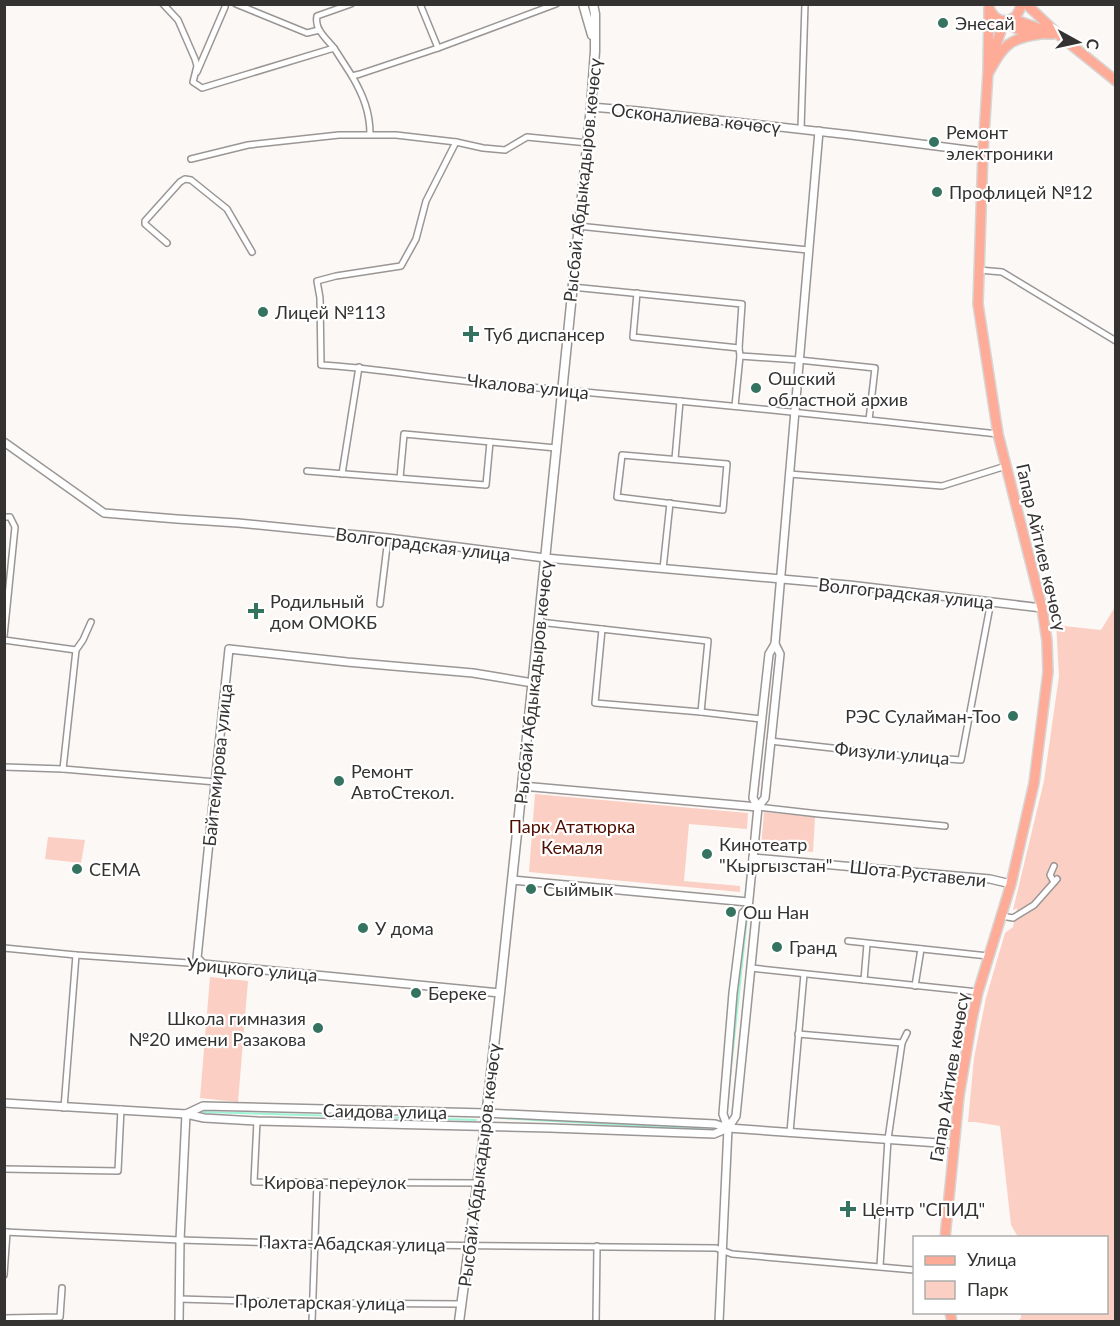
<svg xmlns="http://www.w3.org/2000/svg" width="1120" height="1326" viewBox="0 0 1120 1326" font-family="Lato,sans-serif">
<rect width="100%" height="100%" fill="#fcf8f6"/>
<g fill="#fbcfc3">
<polygon points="1115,607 1115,1321 1018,1321 1021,1318 1021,1313 1106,1312 1106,1238 1018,1237 1011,1225 1000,1126 975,1122 968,1122 974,1058 986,998 1005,933 1013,927 1017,908 1013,910 1044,781 1059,676 1056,622 1064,626 1101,630"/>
<polygon points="535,794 748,813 747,829 689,824 684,881 740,886 740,892 529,872"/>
<polygon points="764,812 815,817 813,852 761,847"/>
<polygon points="48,837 85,840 81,863 45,859"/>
<polygon points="210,977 248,981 238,1102 200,1098"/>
</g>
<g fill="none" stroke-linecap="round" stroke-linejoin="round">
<g stroke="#9df4d7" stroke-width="2">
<polyline points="204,1112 476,1120"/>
<polyline points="726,1115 747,917"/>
<polyline points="499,1118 716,1130"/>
</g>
<defs>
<g id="minor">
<polyline points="163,4 178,20 195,59 197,66 193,82 202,88 334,48 352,76"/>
<polyline points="236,4 307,33 319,30"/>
<path d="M334 48C326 38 314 29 317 16L351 4"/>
<polyline points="438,48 556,4"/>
<polyline points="197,72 225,7"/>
<polyline points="801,129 805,4"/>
<path d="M370 134C370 112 363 95 352 76L360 74 438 48 420 4"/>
<path d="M456 142 426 201 416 239 401 266 336 276 317 281 320 298 321 365C376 368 429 378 484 383 655 398 827 415 998 434"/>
<polyline points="191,159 248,145 339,135 396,135 456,142 483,148 505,150 527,137 588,143"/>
<polyline points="578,226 808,250"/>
<polyline points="167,243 145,224 145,221 180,182 185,179 191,180 227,209 252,252"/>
<polyline points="979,270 1002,272 1116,341"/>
<polyline points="572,287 742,304 739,348 740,356 735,406"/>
<polyline points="637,293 633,337 739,348"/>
<polyline points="740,356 799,360 875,368 869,420"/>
<polygon points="622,455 727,464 723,510 617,497"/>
<polyline points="675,459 680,401"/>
<polyline points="307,471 486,485 490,442"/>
<polyline points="342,474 359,367"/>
<polyline points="789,474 942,486 1006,466"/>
<polyline points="400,478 404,434 556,448"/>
<polyline points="4,517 10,517 15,527 4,636"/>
<polyline points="663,569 670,503"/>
<polyline points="380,604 388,538"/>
<polyline points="539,622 708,641 701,712"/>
<polyline points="602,629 595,703 701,712 761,719"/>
<polyline points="4,640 76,650"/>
<polyline points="770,741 885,754 961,760 991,601"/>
<polyline points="4,767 63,769 216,782"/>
<polyline points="63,769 76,650 83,640 91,622"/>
<polyline points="758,807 819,814 945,826"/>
<polyline points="1054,866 1050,875 1054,882"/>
<polyline points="1002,916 1013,918 1034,905 1057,879"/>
<polyline points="848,941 988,956"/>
<polyline points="4,948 76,955 203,964"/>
<polyline points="751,968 978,992"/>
<polyline points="864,980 867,944"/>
<polyline points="915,986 921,949"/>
<polyline points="798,1034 902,1043"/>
<polyline points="64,1108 76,955"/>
<polyline points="257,1121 254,1182 478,1183"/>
<polyline points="790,1132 804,974"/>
<polyline points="4,1169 118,1171 121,1109"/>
<polyline points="4,1232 180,1240 315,1244 716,1248 732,1254 914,1270"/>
<polyline points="880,1266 888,1139 902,1043 907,1033"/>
<polyline points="4,1275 7,1232"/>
<polyline points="179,1299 313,1303 461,1304"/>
<polyline points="4,1318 60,1317 62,1288"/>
<polyline points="312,1322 317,1182"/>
<polyline points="596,1322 597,1246"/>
</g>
<g id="tertiary">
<polyline points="591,107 638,111 851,135 983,152"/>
<polyline points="4,442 104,513 177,519 238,523 388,538 545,558 849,585 1042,608"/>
<polyline points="522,786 758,807"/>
<polyline points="758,807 753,798 769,654 775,644 819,131"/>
<polyline points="753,858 990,879 1011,884"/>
<polyline points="512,880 748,902"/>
<polyline points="500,993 203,964 197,958 229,649 347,662 473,673 533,683"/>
<polyline points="4,1103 186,1114 204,1118 257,1121 550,1128 714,1134 728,1128"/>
<polyline points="186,1114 203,1106 486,1113 715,1124 728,1128 953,1144"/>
<polyline points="728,1128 736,1116 756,916 748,909"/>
<polyline points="179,1322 180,1240 186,1114"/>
<polyline points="719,1322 728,1128 723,1114 733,993 743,913 748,909 758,807 765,798 780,654 775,644"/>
</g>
<g id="secondary">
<polyline points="583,4 592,35"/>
<polyline points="459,1322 485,1126 500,993 522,786 591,107 595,51 595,14 593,4"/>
</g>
<g id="primary">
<polyline points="1026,4 1059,35 1116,81"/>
<path d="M990 10C999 27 1018 23 1021 4"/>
<polyline points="1013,19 1046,31"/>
<path d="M1007 21C1017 34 1038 34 1053 34"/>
<polyline points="991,61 1004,21"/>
<path d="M989 72C1003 45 1010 38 1041 34"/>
<polyline points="945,1238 959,1096 972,1019 978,992 1011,884 1034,783 1048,672 1047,641 1042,608 998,434 978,304 983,152 988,72 989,8"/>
<polyline points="950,1312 952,1322"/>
</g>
</defs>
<use href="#minor" stroke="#9a9695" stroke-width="8"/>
<use href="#tertiary" stroke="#9a9695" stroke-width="10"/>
<use href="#secondary" stroke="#9a9695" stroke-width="11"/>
<use href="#primary" stroke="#d7d6d6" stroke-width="12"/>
<use href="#minor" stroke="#fff" stroke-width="5"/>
<use href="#tertiary" stroke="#fff" stroke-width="7"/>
<use href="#secondary" stroke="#fff" stroke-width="8"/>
<use href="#primary" stroke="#feac98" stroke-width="9"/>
</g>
<g fill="#357361" stroke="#fff" stroke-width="2">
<circle cx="943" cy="23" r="6"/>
<circle cx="934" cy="142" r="6"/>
<circle cx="937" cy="192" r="6"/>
<circle cx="263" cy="312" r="6"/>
<path d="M468 325h6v6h6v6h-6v6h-6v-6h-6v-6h6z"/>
<circle cx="756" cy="388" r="6"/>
<path d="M253 602h6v6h6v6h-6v6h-6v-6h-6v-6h6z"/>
<circle cx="1013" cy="716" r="6"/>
<circle cx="339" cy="781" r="6"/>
<circle cx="707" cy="854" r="6"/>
<circle cx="77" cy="869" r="6"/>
<circle cx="531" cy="889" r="6"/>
<circle cx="731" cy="912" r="6"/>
<circle cx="363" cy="928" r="6"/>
<circle cx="777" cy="947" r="6"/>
<circle cx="416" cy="993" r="6"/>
<circle cx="318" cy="1028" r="6"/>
<path d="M845 1200h6v6h6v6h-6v6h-6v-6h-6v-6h6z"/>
</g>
<g text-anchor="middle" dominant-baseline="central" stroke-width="4.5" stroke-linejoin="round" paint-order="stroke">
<g font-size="18" fill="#353332" stroke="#fff" text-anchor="start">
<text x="955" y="23">Энесай</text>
<text x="946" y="132">Ремонт<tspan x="946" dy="21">электроники</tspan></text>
<text x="949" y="192">Профлицей №12</text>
<text x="275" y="312">Лицей №113</text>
<text x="484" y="334">Туб диспансер</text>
<text x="768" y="378">Ошский<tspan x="768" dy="21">областной архив</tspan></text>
<text x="270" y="601">Родильный<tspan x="270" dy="21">дом ОМОКБ</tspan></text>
<text x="1001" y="716" text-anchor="end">РЭС Сулайман-Тоо</text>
<text x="351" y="771">Ремонт<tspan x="351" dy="21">АвтоСтекол.</tspan></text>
<text x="719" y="844">Кинотеатр<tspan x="719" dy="21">"Кыргызстан"</tspan></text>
<text x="89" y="869">СЕМА</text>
<text x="543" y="889">Сыймык</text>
<text x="743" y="912">Ош Нан</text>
<text x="375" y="928">У дома</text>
<text x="789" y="947">Гранд</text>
<text x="428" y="993">Береке</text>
<text x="306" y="1018" text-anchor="end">Школа гимназия<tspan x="306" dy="21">№20 имени Разакова</tspan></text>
<text x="862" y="1209">Центр "СПИД"</text>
</g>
<g font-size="18" fill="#353332" stroke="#fff">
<text transform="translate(696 118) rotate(6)">Осконалиева көчөсү</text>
<text transform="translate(582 180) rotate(-84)">Рысбай Абдыкадыров көчөсү</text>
<text transform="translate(528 386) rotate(6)">Чкалова улица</text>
<text transform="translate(423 544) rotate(7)">Волгоградская улица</text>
<text transform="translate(1042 547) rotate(77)">Гапар Айтиев көчөсү</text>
<text transform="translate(906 593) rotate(6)">Волгоградская улица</text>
<text transform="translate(533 682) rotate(-84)">Рысбай Абдыкадыров көчөсү</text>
<text transform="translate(892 753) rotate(5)">Физули улица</text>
<text transform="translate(217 765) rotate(-84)">Байтемирова улица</text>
<text transform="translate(918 873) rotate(6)">Шота Руставели</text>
<text transform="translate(252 969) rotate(5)">Урицкого улица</text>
<text transform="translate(949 1077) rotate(-81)">Гапар Айтиев көчөсү</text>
<text transform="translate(385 1111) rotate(1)">Саидова улица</text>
<text transform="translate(479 1165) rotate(-83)">Рысбай Абдыкадыров көчөсү</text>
<text x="335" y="1182">Кирова переулок</text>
<text transform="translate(352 1243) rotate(1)">Пахта-Абадская улица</text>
<text transform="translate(320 1302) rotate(1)">Пролетарская улица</text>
</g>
<g font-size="18" fill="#4f0e00" stroke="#fff">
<text x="572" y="826">Парк Ататюрка<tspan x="572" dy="21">Кемаля</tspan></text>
</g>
</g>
<rect width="1120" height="1326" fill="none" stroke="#353332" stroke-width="12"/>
<rect x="913" y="1236" width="195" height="78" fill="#ffffff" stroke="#aeadad" stroke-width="1.5"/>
<rect x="925" y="1256" width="30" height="9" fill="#feac98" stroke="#aeadad" stroke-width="1.5"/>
<text x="967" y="1266" font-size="18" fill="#353332">Улица</text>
<rect x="925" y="1281" width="30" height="18" fill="#fbcfc3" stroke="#aeadad" stroke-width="1.5"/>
<text x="967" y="1296" font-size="18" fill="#353332">Парк</text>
<g transform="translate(1078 42) rotate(98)" stroke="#ffffff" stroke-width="4.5" paint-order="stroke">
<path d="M0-4.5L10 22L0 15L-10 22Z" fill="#353332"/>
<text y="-9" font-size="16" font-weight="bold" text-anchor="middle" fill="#353332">С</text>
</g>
</svg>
